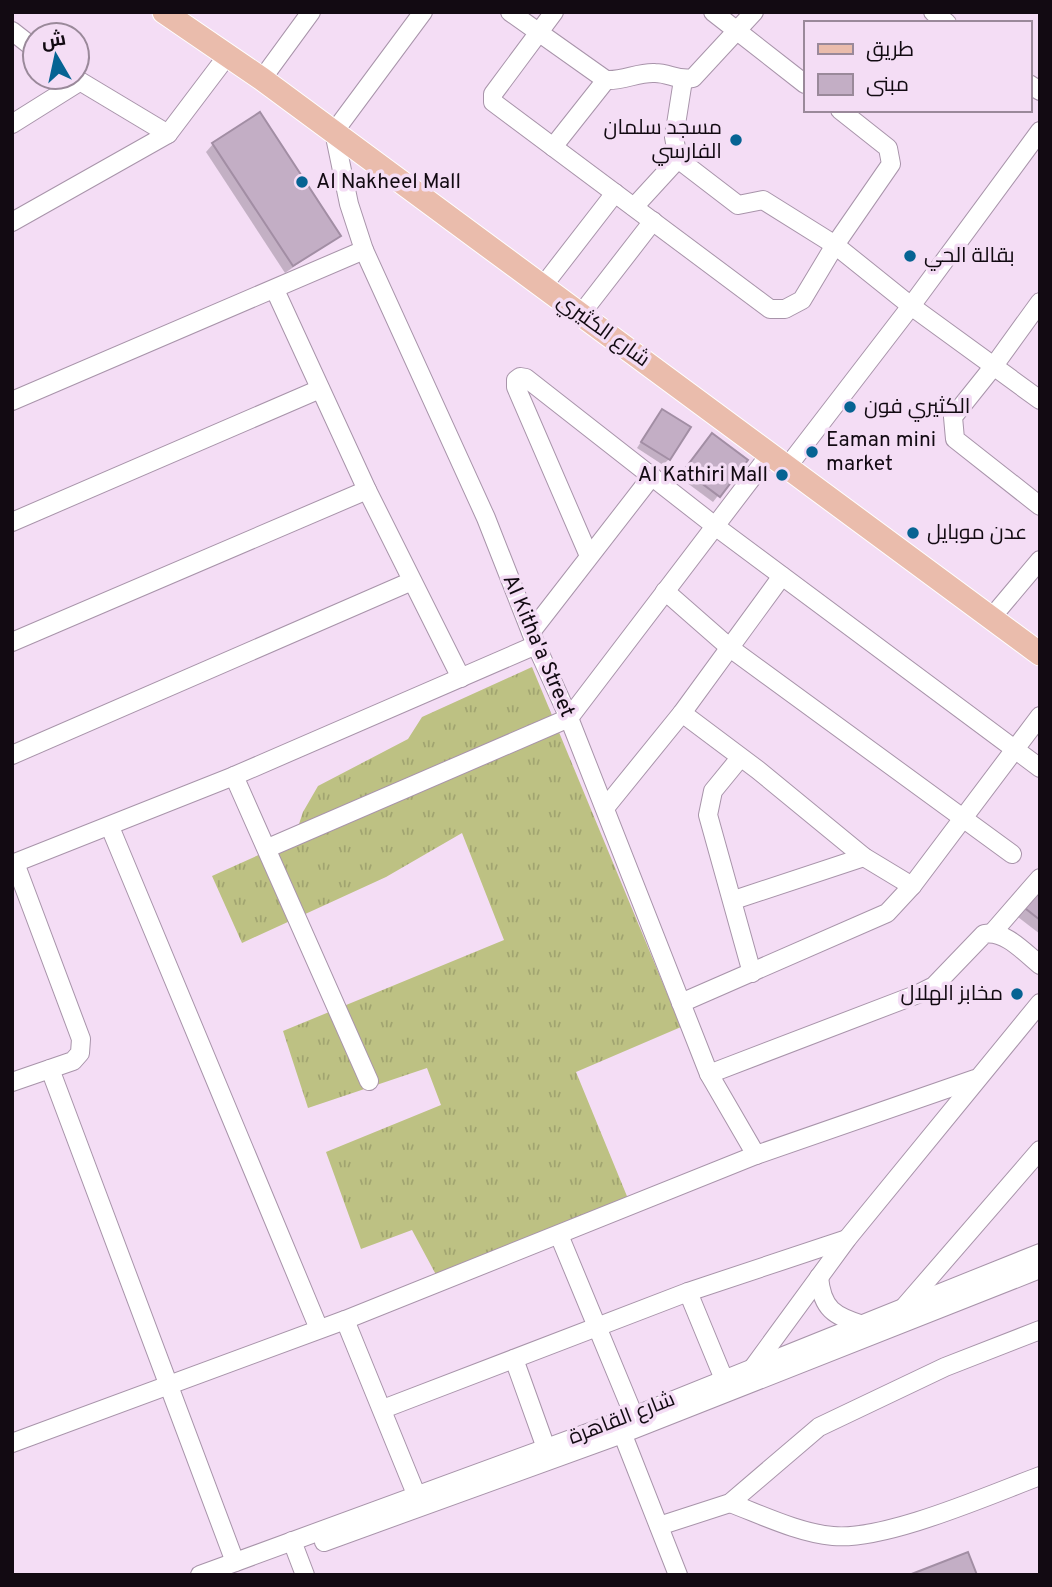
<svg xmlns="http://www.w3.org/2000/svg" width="1052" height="1587" viewBox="0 0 1052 1587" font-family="Overpass,Cairo,sans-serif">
<defs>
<pattern id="grass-tufts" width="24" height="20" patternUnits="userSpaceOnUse" patternTransform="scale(1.75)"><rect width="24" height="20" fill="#bdc183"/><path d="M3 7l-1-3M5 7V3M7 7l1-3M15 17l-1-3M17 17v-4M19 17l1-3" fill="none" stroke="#a1a470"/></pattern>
</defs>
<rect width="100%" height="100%" fill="#f4ddf5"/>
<polygon fill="url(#grass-tufts)" points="532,667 681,1027 576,1072 631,1206 441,1284 412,1230 361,1249 326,1152 441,1105 427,1068 308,1108 283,1031 504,940 462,833 386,877 242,943 212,876 294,839 303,812 318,786 408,739 422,717"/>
<g fill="#0003">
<polygon points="213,144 339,235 285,273 206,152"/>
<polygon points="657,417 669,459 663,465 637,448"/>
<polygon points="706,441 746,460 713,502 679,477"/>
<polygon points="1040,882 1040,934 1014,914"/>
</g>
<g fill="#c3aec5" stroke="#a28ea4" stroke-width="2">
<polygon points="260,112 341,236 293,266 212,143"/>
<polygon points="662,409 691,427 670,460 641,442"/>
<polygon points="712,433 748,460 720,497 684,470"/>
<polygon points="1040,882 1040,920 1021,905"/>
<polygon points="968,1552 977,1575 909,1575"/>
</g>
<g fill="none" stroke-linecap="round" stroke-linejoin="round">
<defs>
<g id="minor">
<polyline points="423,12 334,132 349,204 364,250 486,518 536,645 569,718 709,1074 756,1155"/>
<path d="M510 12 606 80C624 81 638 72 655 73 669 73 678 81 693 78L754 12"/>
<polyline points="554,12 493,94 493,102 770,309 785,309 802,300 835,245 891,164 888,148 840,110"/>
<polyline points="713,12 805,84"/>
<polyline points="933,12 947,23"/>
<polyline points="12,31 35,49"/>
<polyline points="73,77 168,134"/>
<polyline points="262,79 311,12"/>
<polyline points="683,80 674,137 678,159 738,205 763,200 835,245 911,306 1040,400"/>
<polyline points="1029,84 1040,91"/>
<polyline points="12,124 79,82"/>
<polyline points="553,147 606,80"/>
<polyline points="634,207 678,159"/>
<polyline points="12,222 168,134 227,56"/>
<polyline points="543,286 615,193"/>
<polyline points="275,290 367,490 461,678"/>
<polyline points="1040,302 993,367 953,417 955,439 1040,506"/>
<polyline points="581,314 653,221"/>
<polyline points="12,401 364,250"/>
<polyline points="788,466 911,306 1040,131"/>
<polyline points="12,522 320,389"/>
<polyline points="589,556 516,387 516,380 520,377 526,378 715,526 1040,768"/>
<polyline points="665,591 730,648 1012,854"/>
<polyline points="992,617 1040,560"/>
<polyline points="531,632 652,476"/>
<polyline points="12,642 367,490"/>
<polyline points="682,713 758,770 864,857 912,886"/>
<polyline points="12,755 412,581"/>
<polyline points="740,758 713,791 708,815 752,973"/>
<polyline points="234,776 369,1081"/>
<polyline points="605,808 682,713 782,576"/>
<polyline points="110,827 319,1329"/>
<polyline points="268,848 569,718 770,454"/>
<polyline points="12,864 234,776 536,645"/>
<polyline points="734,900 864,857"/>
<polyline points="993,932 1040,878"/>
<polyline points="681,1003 887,913 912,886 1040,716"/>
<polyline points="50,1069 235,1562"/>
<path d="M709 1074 918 994 934 986 984 934C1005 930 1024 952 1040 965"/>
<polyline points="12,1082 73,1061 80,1053 81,1039 15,863"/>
<polyline points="559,1235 634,1416"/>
<path d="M819 1277C822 1309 834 1316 863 1325"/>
<polyline points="688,1292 728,1389"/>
<polyline points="905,1306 1040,1150"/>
<polyline points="345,1320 416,1494"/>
<polyline points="514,1359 546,1448"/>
<polyline points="752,1369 847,1239 1040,1003"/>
<polyline points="383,1409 688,1292 847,1239"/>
<polyline points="619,1425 678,1575"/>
<polyline points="12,1443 345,1320 756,1155 975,1079"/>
<path d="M730 1503C762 1515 799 1533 833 1536 885 1541 989 1495 1040 1476"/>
<polyline points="659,1526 730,1503 819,1427 945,1367 1040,1330"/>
<polyline points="292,1541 305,1575"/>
<polyline points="324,1542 622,1434 1040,1269"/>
<polyline points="200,1575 634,1416 1040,1253"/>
</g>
<polyline id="major" points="164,12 262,79 1040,654"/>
</defs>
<use href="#minor" stroke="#a894aa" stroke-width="20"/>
<use href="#major" stroke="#fff" stroke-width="25"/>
<use href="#minor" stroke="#fff" stroke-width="18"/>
<use href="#major" stroke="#eabcac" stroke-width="23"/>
</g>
<g fill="#066393" stroke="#f4ddf5" stroke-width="2.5">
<circle cx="736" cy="140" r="7"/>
<circle cx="302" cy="182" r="7"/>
<circle cx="910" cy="256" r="7"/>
<circle cx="850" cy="407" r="7"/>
<circle cx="812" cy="452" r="7"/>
<circle cx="782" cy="475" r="7"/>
<circle cx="913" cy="533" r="7"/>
<circle cx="1017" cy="994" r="7"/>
</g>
<g text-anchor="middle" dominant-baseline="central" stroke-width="7" stroke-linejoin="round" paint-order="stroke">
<g font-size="21" fill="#120a12" stroke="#f4ddf5" text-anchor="start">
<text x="722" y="128" text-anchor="end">مسجد سلمان<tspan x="722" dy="24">الفارسي</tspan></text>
<text x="316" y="182">Al Nakheel Mall</text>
<text x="924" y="256">بقالة الحي</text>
<text x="864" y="407">الكثيري فون</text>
<text x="826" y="440">Eaman mini<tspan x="826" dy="24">market</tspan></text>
<text x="768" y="475" text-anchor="end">Al Kathiri Mall</text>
<text x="927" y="533">عدن موبايل</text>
<text x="1003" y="994" text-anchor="end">مخابز الهلال</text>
</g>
<g font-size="21" fill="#120a12" stroke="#f4ddf5">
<text transform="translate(603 331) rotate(36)">شارع الكثيري</text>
<text transform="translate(538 646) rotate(67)">Al Kitha'a Street</text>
<text transform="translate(622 1419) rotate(-21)">شارع القاهرة</text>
</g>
</g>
<rect width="1052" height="1587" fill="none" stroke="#120a12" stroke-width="28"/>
<rect x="804" y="21" width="228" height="91" fill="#f4ddf5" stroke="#9a899a" stroke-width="2"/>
<rect x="818" y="44" width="35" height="10" fill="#eabcac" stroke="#9a899a" stroke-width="2"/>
<text x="866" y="56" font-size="21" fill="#120a12">طريق</text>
<rect x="818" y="74" width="35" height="21" fill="#c3aec5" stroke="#9a899a" stroke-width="2"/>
<text x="866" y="91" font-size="21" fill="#120a12">مبنى</text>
<g transform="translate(56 56) rotate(351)"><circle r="33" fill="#f4ddf5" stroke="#9a899a" stroke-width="2"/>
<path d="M0-5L12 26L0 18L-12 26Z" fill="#066393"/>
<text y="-10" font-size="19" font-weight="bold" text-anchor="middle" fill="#120a12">ش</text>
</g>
</svg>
